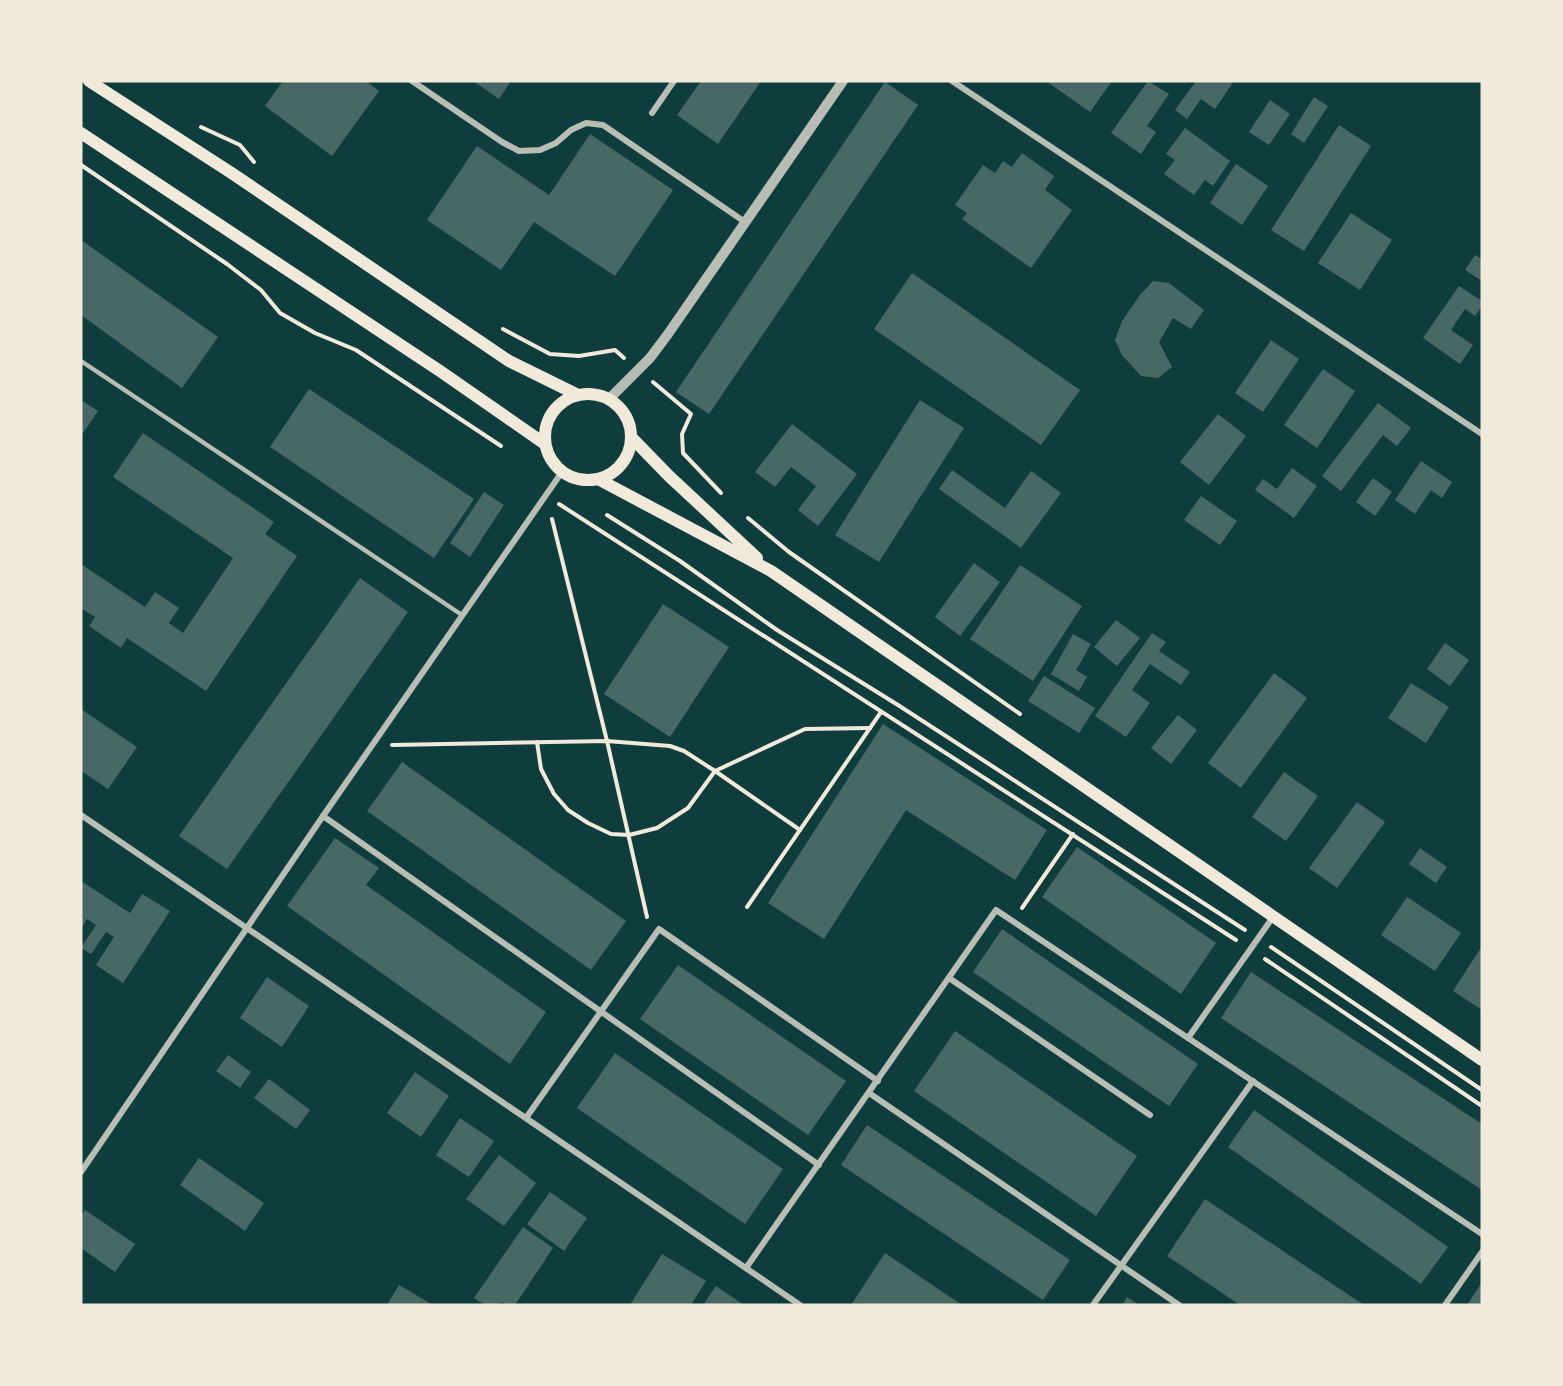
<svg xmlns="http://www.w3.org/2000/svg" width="1563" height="1386" viewBox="0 0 1563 1386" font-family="Raleway,sans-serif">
<rect width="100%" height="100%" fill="#0f3d3e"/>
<g fill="#486865">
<polygon points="283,81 366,81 379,91 332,156 265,106"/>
<polygon points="473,81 511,81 499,99"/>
<polygon points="701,81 761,81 718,144 677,115"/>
<polygon points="1046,81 1112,81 1090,112"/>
<polygon points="1148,81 1169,94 1147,126 1156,132 1141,154 1111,133"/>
<polygon points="1196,81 1234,81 1215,109 1201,99 1187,119 1175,110"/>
<polygon points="885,82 918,105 709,414 676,392"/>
<polygon points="1314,97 1328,106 1304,143 1291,134"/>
<polygon points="1270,100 1290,114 1269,145 1249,132"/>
<polygon points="1339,125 1371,146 1304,251 1271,230"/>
<polygon points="1185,128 1230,161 1213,186 1205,180 1194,195 1164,174 1175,160 1166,154"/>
<polygon points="590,134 673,190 615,276 534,222 501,270 427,220 477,146 549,195"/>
<polygon points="1022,153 1054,176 1045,190 1072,210 1031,268 962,219 967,213 955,205 983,165 995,173 1003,161 1012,167"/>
<polygon points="1236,164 1268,186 1242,225 1210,203"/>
<polygon points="1351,213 1392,240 1360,290 1318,263"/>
<polygon points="81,240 218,337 182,388 81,315"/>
<polygon points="1475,255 1482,259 1482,281 1465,270"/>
<polygon points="912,273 1080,390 1041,445 874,329"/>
<polygon points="1153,281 1169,283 1204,310 1191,329 1173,318 1159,342 1172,367 1158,378 1141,376 1122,355 1115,340 1122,321 1140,295"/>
<polygon points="1459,286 1482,301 1482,306 1475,316 1465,309 1451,330 1473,345 1460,364 1423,338"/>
<polygon points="1271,340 1299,359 1263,412 1235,393"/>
<polygon points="1323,369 1355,391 1317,448 1284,425"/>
<polygon points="309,389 474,499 434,558 270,447"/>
<polygon points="81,400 98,411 81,436"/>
<polygon points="920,400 964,428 879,562 835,535"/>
<polygon points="1378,403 1411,428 1397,446 1383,435 1341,491 1322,476"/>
<polygon points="1218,414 1246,436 1209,485 1180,462"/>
<polygon points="792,424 857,474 818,526 798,510 816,486 791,467 775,487 755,472"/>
<polygon points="143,433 274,522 265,534 297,556 206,691 127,638 121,648 89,626 95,617 82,609 81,611 81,564 145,607 155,592 179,608 169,623 183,633 233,558 113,477"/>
<polygon points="1421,461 1452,482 1442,498 1431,490 1415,514 1395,500"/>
<polygon points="1292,468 1317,486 1294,518 1255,490 1263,479 1277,489"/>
<polygon points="952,470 1005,508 1031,471 1061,493 1021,548 939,489"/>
<polygon points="1373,478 1392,492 1375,516 1356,502"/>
<polygon points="484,492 504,505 470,557 450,543"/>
<polygon points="1201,496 1237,521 1220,545 1184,520"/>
<polygon points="974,563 1000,582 960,636 935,617"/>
<polygon points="1020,565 1082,606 1033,681 970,639"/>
<polygon points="360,578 408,612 227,869 179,836"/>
<polygon points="663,604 729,647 670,737 604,694"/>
<polygon points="1116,620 1140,638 1117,666 1094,647"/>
<polygon points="1152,633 1166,642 1159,651 1190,672 1181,685 1150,664 1132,690 1150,703 1126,737 1095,716"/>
<polygon points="1073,634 1091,644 1076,670 1087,677 1079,691 1051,674"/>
<polygon points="1445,643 1469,660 1450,686 1427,669"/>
<polygon points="1274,673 1307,698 1241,788 1208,763"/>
<polygon points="1044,676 1095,708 1079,733 1028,701"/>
<polygon points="1411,683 1449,707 1426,743 1388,718"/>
<polygon points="81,709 137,747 108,789 81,771"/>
<polygon points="1178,715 1197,730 1171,764 1151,748"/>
<polygon points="883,724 1047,830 1015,880 906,810 824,939 768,903"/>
<polygon points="402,762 626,921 591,970 367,811"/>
<polygon points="1284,772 1318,796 1286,841 1252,817"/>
<polygon points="1357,802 1385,822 1337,888 1309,868"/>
<polygon points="335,838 379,868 366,885 546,1012 510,1064 287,906"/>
<polygon points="1077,847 1216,943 1181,994 1042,897"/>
<polygon points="1420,848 1447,867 1436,883 1409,864"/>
<polygon points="81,881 130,913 142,894 170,911 123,983 96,965 114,937 106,932 91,954 81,948 96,925 87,919 81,929"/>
<polygon points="1407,897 1461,933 1435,971 1381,935"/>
<polygon points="1002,929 1198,1064 1169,1106 973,972"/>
<polygon points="1482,946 1482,1010 1453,991"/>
<polygon points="678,965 846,1081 808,1135 640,1019"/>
<polygon points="1251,972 1482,1124 1482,1190 1221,1018"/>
<polygon points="267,977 309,1006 282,1047 240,1018"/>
<polygon points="955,1031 1137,1156 1096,1216 914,1091"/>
<polygon points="615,1053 783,1169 745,1224 577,1108"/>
<polygon points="228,1055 251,1072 240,1088 216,1071"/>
<polygon points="415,1072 449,1096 421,1137 387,1113"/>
<polygon points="269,1079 310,1110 296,1129 254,1098"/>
<polygon points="1254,1110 1448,1247 1421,1284 1228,1147"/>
<polygon points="460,1118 494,1141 469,1177 436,1155"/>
<polygon points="867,1125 1070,1260 1043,1300 841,1165"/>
<polygon points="499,1155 536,1183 504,1226 466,1199"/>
<polygon points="199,1158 264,1203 245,1231 180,1185"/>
<polygon points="550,1192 587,1218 564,1251 527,1224"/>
<polygon points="1205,1199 1364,1305 1240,1305 1167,1256"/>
<polygon points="85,1210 135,1244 115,1272 81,1248 81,1216"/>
<polygon points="523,1227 553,1248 515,1305 507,1305 502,1302 500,1305 485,1305 474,1298"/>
<polygon points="885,1253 962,1305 851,1305"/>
<polygon points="662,1254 706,1281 691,1305 630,1305"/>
<polygon points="1482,1282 1482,1305 1467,1305"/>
<polygon points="399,1285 433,1305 387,1305"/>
<polygon points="716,1286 744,1305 703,1305"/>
<polygon points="1127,1297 1139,1305 1122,1305"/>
</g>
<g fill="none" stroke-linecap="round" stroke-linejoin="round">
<g stroke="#f1e9da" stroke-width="4">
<polyline points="201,127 240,145 254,162"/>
<polyline points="81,165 227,264 261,290 280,313 315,333 356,350 501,446"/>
<polyline points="503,329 550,354 579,356 615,350 624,358"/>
<polyline points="653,382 691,414 682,434 683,453 721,493"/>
<polyline points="559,504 1236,940"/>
<polyline points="607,515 680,561 777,630 898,705 1245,930"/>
<polyline points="748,518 789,552 1020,714"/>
<polyline points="552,519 607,741 647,917"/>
<polyline points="537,742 541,769 554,794 568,810 588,823 611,834 629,835 657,828 688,808 715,771 805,729 870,728"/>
<polyline points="392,745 607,741 670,746 684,751 715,771 800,830"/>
<polyline points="747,907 881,712"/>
<polyline points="1022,908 1073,834"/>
<polyline points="1271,947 1482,1090"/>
<polyline points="1265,959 1482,1106"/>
</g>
<polyline stroke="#b8beb3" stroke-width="4.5" points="81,361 462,615"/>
<g stroke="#b8beb3" stroke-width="6">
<polyline points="412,81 502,142 519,151 540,150 556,143 571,130 586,123 603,125 745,222"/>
<polyline points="952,81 1482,434"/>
<polyline points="652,113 674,81"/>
<polyline points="81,815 800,1305"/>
<polyline points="323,816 819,1165"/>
<polyline points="949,978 1150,1115"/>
<polyline points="1188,1038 1273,917"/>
<polyline points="869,1093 1179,1305"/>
<polyline points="526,1118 659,929 878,1081"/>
<polyline points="81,1172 323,816 562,472"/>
<polyline points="746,1268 996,910 1482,1234"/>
<polyline points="1093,1305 1253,1081"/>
<polyline points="1445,1305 1482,1252"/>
</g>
<polyline stroke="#b8beb3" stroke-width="10" points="609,399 650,358 668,334 843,81"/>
<g stroke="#f1e9da" stroke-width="12">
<polyline points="89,81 230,172 509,361 578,395"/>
<polyline points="81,133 440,371 545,444"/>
<circle cx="588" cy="437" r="43"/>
<polyline points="631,437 669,476 757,558"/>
<polyline points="598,479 771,571 1482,1060"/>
</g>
</g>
<rect width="1563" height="1386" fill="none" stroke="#f1e9da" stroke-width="165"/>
</svg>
